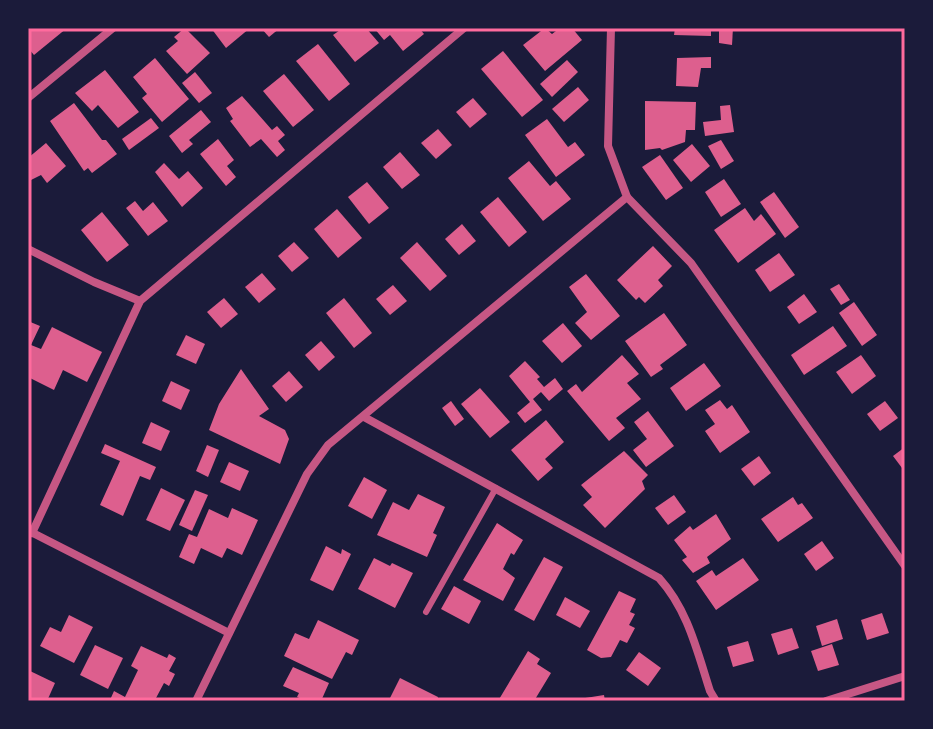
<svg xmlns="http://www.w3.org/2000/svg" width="933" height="729" viewBox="0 0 933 729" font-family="'Archivo Narrow',sans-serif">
<rect width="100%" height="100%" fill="#1b1b3a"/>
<g fill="#dd5f8e">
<polygon points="28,28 67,28 34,55 28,48"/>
<polygon points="185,28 210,53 187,74 166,51 178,41 174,37"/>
<polygon points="211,28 250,28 226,48"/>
<polygon points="261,28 280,28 269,37"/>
<polygon points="343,28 366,28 379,43 355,62 333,35"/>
<polygon points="374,28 419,28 424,34 403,51 390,35 384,40"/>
<polygon points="545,28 552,34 560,28 572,28 582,40 545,71 523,45"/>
<polygon points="675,28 711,28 711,36 674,35"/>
<polygon points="719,28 733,28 732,45 719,43"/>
<polygon points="318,44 350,84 329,101 296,61"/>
<polygon points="503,51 543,100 522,117 481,69"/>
<polygon points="711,57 711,68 701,68 698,87 676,86 677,58"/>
<polygon points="155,58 189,99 162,122 142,98 147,94 133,77"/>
<polygon points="567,60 578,72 552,97 540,84"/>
<polygon points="105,70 139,112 118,128 98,105 92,111 75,93"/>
<polygon points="195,72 212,93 199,103 182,83"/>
<polygon points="284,74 314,110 293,127 263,91"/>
<polygon points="578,87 589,100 564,122 552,109"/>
<polygon points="242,96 272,130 277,126 285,135 278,141 285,150 277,157 261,139 250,147 230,121 233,119 226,108"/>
<polygon points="473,98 487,114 470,128 456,112"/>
<polygon points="645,101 696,102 695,130 686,130 685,142 662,150 660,148 645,150"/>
<polygon points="74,103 102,140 106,140 117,154 92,173 88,168 84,171 50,121"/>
<polygon points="730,105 734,132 705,136 703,122 721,120 720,106"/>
<polygon points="201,110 211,122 189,140 193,144 182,153 169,136"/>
<polygon points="151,118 159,128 129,150 122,139"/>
<polygon points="547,119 568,147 575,142 585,155 556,177 525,135"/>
<polygon points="438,129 452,145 436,159 421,143"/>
<polygon points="218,139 234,160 227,166 236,177 226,186 200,154"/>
<polygon points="721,140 734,161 721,169 708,146"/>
<polygon points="46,143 66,166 47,183 41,175 29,181 28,158"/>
<polygon points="692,144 710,166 691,182 673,160"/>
<polygon points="400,152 420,175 402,189 383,167"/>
<polygon points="660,155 683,188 666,200 642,167"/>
<polygon points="529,161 550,186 556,181 571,199 543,221 508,178"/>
<polygon points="164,163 179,179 188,171 203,188 182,207 155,172"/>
<polygon points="724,179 741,204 721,217 705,192"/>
<polygon points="367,182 389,208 369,224 348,197"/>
<polygon points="774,192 799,227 785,238 760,202"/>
<polygon points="498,197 527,232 509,247 480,212"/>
<polygon points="135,201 143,211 153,202 168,221 148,236 126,208"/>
<polygon points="745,208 754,221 761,214 776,234 738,263 714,230"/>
<polygon points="337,209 362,238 338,258 314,229"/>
<polygon points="102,212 129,245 107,262 81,230"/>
<polygon points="462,224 476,241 459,255 445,239"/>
<polygon points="294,242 309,258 292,272 278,256"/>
<polygon points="417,242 447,276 430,291 400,258"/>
<polygon points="653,246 672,266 658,280 663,286 645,303 639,297 636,300 617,280"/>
<polygon points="779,253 795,275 770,292 755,270"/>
<polygon points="262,273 276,289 259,303 245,287"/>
<polygon points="586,274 620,316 591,340 575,323 587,312 569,287"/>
<polygon points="839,284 850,300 841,305 830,289"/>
<polygon points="393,285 407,301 390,315 376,299"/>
<polygon points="804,294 817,312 799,324 787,307"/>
<polygon points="224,298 238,314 221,328 207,312"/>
<polygon points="344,298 372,333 354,348 326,313"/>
<polygon points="854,302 877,335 862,346 839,313"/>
<polygon points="664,313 687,345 660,365 663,369 651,377 625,341"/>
<polygon points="28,321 40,326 31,345 41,349 52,327 102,352 87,382 63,370 54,390 28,377"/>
<polygon points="563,323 582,346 562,363 542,341"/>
<polygon points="833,326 847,346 804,375 791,355"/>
<polygon points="186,335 205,344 196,364 176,355"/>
<polygon points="321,341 335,357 319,371 305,355"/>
<polygon points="622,355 639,374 627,383 641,399 616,418 625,428 609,441 567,391 576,384 582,392"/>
<polygon points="861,355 876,376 852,394 836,372"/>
<polygon points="525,361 540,377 537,379 544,387 555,378 563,389 549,401 541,392 533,399 542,410 525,423 517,413 530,402 509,376"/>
<polygon points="704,363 721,386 686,411 670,388"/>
<polygon points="241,369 269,409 259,416 285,430 289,439 280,464 209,430 219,404"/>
<polygon points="289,371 303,387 286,402 272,386"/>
<polygon points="171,381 190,390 181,410 162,401"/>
<polygon points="480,388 510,422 490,438 461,404"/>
<polygon points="720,400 727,409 732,405 750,432 720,453 705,431 715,424 705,410"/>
<polygon points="451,401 464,419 455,426 442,408"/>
<polygon points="885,401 898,418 880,431 867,414"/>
<polygon points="648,411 674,446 646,467 633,450 647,439 634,422"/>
<polygon points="546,420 564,442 545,459 553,468 538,481 511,450"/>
<polygon points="151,422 170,431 161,451 142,443"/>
<polygon points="105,444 156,467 150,480 140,476 123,516 100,505 120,461 101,453"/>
<polygon points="207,445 219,450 208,477 196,471"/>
<polygon points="905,447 905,472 893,456"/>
<polygon points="624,451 648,475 642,481 645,489 605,528 583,505 592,497 581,485"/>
<polygon points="759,456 771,473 754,486 741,469"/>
<polygon points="229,462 249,471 240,491 220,482"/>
<polygon points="364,477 387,490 372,519 348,506"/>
<polygon points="161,488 185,500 170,531 146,520"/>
<polygon points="195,490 208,495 192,531 179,525"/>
<polygon points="418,494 445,507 433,533 437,535 427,557 377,535 393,502 409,510"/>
<polygon points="674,495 686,512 668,525 655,508"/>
<polygon points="793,497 798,505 802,503 813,518 778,542 761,519"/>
<polygon points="232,508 258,520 242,555 227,548 222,558 201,548 194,564 179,557 189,534 197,537 209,509 228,518"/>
<polygon points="716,514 731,539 707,557 710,563 693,573 682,560 687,557 674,540 690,526 693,530"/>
<polygon points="497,523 523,540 514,555 511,553 503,569 515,578 503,601 463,580"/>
<polygon points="822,541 834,558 816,571 804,554"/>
<polygon points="326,546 341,554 342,549 351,554 333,591 310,580"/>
<polygon points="544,557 563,567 534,621 514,610"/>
<polygon points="374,558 390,566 392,563 413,573 395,608 358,589"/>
<polygon points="743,558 759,580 716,610 696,581 712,570 716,576"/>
<polygon points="454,586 481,601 469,624 441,609"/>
<polygon points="619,591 636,599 630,612 635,614 629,625 635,628 627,643 620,640 611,657 601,658 587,650"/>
<polygon points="565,597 590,611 580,628 556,615"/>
<polygon points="882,613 889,633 867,640 861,620"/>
<polygon points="69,615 93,627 74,663 40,646 50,627 61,632"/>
<polygon points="837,619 843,639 822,646 816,626"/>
<polygon points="318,620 359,640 352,655 346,652 332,679 284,656 295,633 309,639"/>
<polygon points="792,628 799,648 778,655 771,634"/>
<polygon points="748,641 754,661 733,667 727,647"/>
<polygon points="832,644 839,665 818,671 811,651"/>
<polygon points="95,645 123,658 108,689 80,675"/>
<polygon points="141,646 167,658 169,654 176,658 169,671 175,674 169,686 164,683 156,698 161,701 110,700 114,691 125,697 138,670 131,666"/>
<polygon points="528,651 540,659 537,664 551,673 534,701 498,701"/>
<polygon points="639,652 661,668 648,686 626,670"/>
<polygon points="293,667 329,683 321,701 306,701 297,697 299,693 283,686"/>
<polygon points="28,670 55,683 47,701 28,699"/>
<polygon points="400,678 438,697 437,701 389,700"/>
<polygon points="604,695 605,701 580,701 579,699"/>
</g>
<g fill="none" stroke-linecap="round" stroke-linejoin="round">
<polyline stroke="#c65784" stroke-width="6" points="426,612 496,488"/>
<g stroke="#c65784" stroke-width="8">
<polyline points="28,98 113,28"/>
<polyline points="627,197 691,263 905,566"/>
<polyline points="28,249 94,282 140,301"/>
<path d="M364 417 659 578C688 610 697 651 710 691L716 701"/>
<polyline points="29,531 229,633"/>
<polyline points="32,533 140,301 464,28"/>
<polyline points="196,701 307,474 328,445 627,197 608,146 611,28"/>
<polyline points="826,701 905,676"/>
</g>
</g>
<rect width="933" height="729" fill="none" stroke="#1b1b3a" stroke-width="60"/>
<rect x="30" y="30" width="873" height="669" fill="none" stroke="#ff6b9d" stroke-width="3"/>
</svg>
